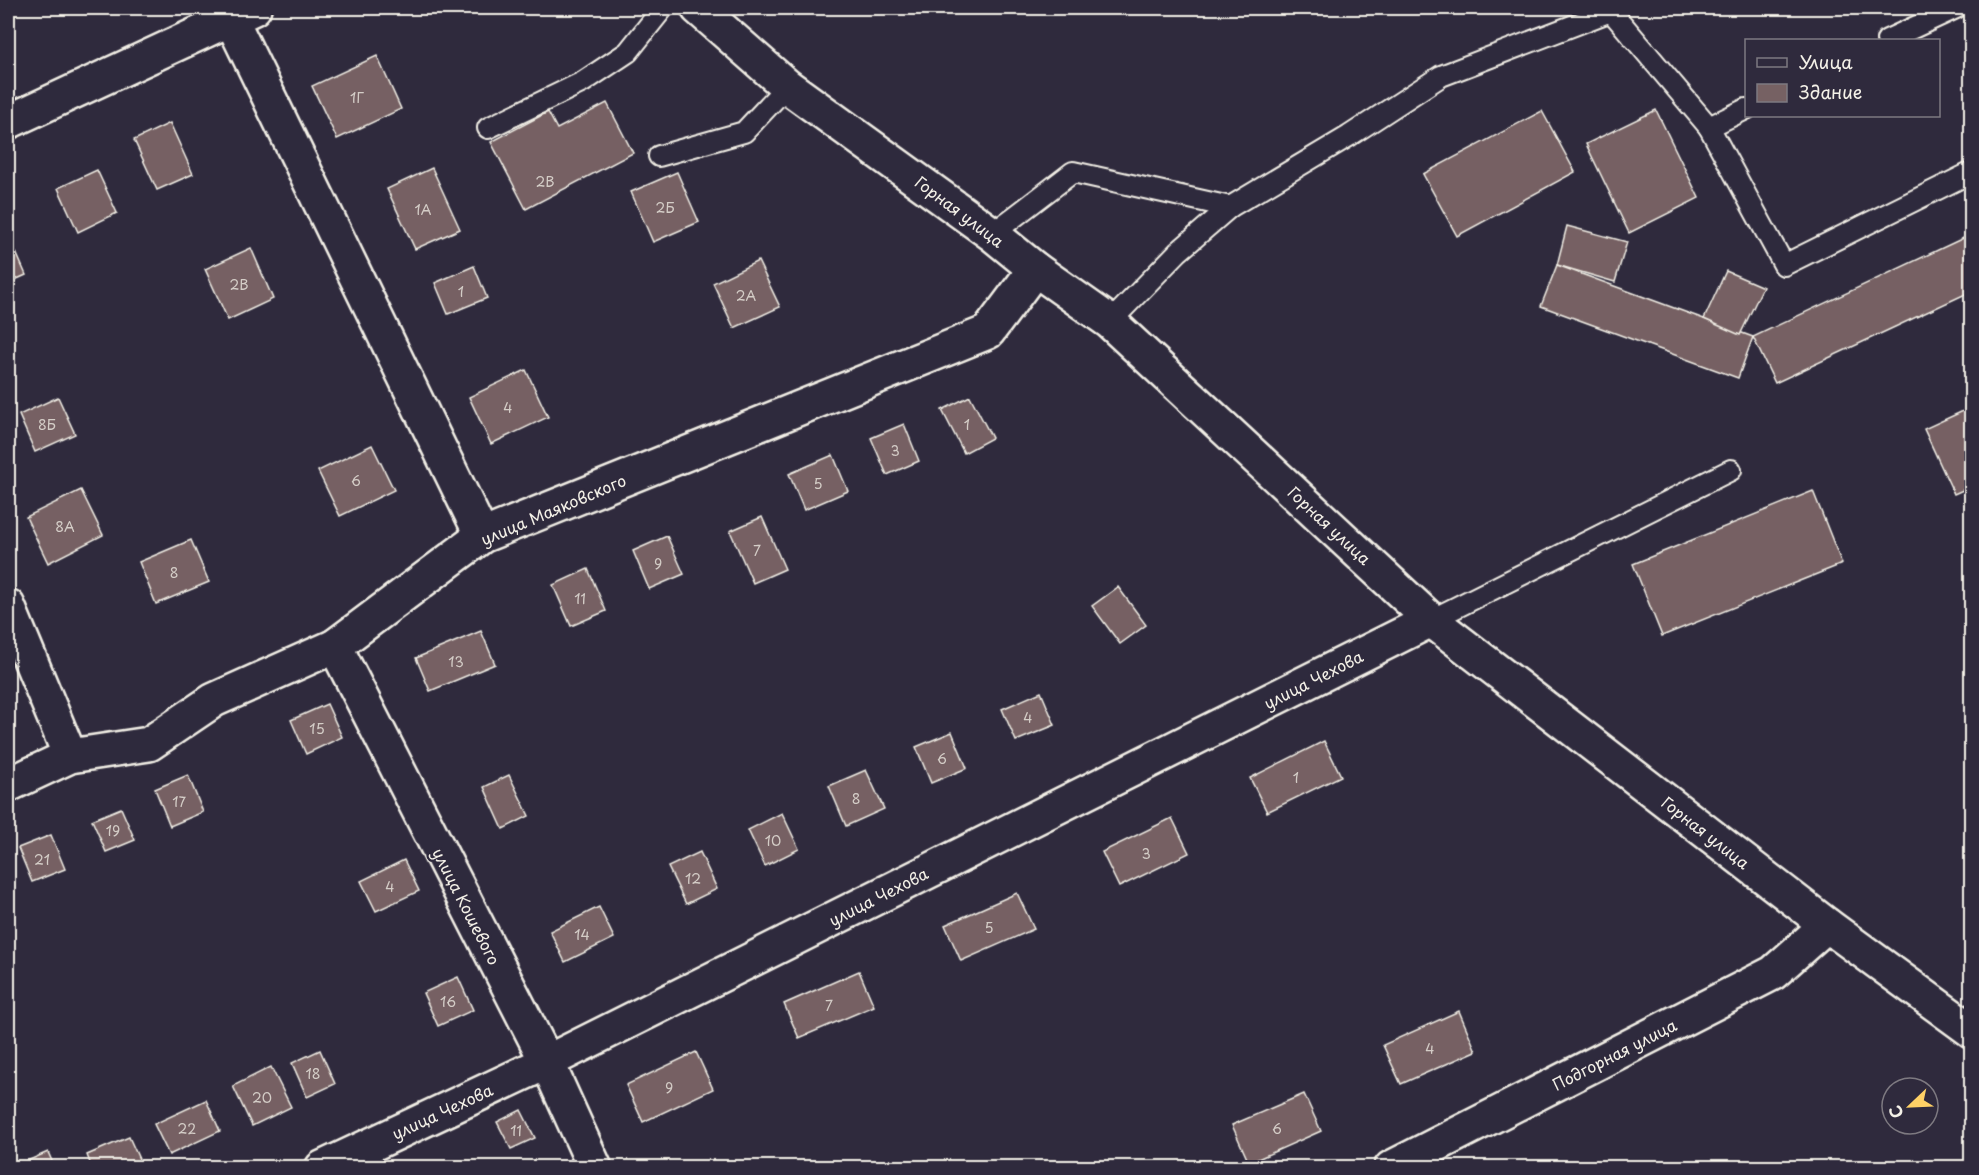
<svg xmlns="http://www.w3.org/2000/svg" width="1979" height="1175" viewBox="0 0 1979 1175" font-family="'Playpen Sans',sans-serif">
<rect width="100%" height="100%" fill="#2f2a3d"/>
<filter id="ink" filterUnits="userSpaceOnUse"><feTurbulence type="fractalNoise" baseFrequency=".0167" numOctaves="2"/><feDisplacementMap in="SourceGraphic" scale="12" xChannelSelector="R" yChannelSelector="G"/><feConvolveMatrix kernelMatrix="1 2 1 2 8 2 1 2 1" color-interpolation-filters="sRGB"/></filter>
<g filter="url(#ink)">
<g fill="#766163" stroke="#f4f1e8" stroke-width="1.5">
<polygon points="377,56 401,109 337,139 312,86"/>
<polygon points="607,103 633,153 526,209 491,142 548,112 557,129"/>
<polygon points="1656,110 1699,198 1629,233 1586,144"/>
<polygon points="1542,111 1575,172 1457,236 1423,174"/>
<polygon points="170,123 193,174 157,190 134,140"/>
<polygon points="432,168 460,229 415,249 387,189"/>
<polygon points="97,170 117,213 78,232 58,188"/>
<polygon points="677,172 699,222 653,242 631,192"/>
<polygon points="1567,226 1627,242 1615,282 1557,265"/>
<polygon points="8,234 26,275 8,283"/>
<polygon points="1972,234 1972,291 1775,383 1753,337"/>
<polygon points="251,248 273,299 228,320 205,269"/>
<polygon points="758,261 780,307 734,328 713,283"/>
<polygon points="1557,265 1753,337 1738,378 1541,306"/>
<polygon points="474,266 487,298 448,314 435,283"/>
<polygon points="1726,271 1763,287 1740,335 1704,319"/>
<polygon points="526,370 548,417 491,444 469,397"/>
<polygon points="970,396 992,438 964,453 942,410"/>
<polygon points="58,397 75,434 35,452 19,415"/>
<polygon points="1972,407 1972,486 1954,494 1924,429"/>
<polygon points="904,424 919,461 887,475 871,438"/>
<polygon points="372,445 394,490 340,516 318,471"/>
<polygon points="833,455 848,491 804,510 789,474"/>
<polygon points="81,490 103,535 48,563 26,517"/>
<polygon points="1813,491 1842,564 1662,636 1633,564"/>
<polygon points="762,517 785,569 753,583 730,531"/>
<polygon points="667,536 684,574 649,589 633,551"/>
<polygon points="191,540 209,582 156,604 139,562"/>
<polygon points="588,569 606,611 571,626 553,585"/>
<polygon points="1118,587 1146,625 1120,644 1092,606"/>
<polygon points="481,631 495,664 430,691 416,658"/>
<polygon points="1041,692 1055,725 1016,741 1002,709"/>
<polygon points="327,704 342,737 306,754 291,720"/>
<polygon points="952,732 967,768 931,783 916,747"/>
<polygon points="1324,741 1341,776 1267,812 1250,778"/>
<polygon points="866,770 884,809 846,826 829,786"/>
<polygon points="188,775 203,812 170,826 155,789"/>
<polygon points="509,775 529,816 503,829 484,787"/>
<polygon points="121,808 135,840 106,852 92,820"/>
<polygon points="782,813 799,849 765,866 748,830"/>
<polygon points="1172,818 1189,853 1119,887 1102,852"/>
<polygon points="51,835 65,869 32,882 18,848"/>
<polygon points="700,852 717,889 686,904 668,867"/>
<polygon points="404,860 419,891 376,911 361,881"/>
<polygon points="1017,893 1034,929 961,961 945,925"/>
<polygon points="599,907 614,938 565,962 550,931"/>
<polygon points="859,971 874,1006 799,1038 784,1004"/>
<polygon points="458,977 473,1010 438,1026 423,993"/>
<polygon points="1459,1011 1476,1051 1401,1084 1383,1045"/>
<polygon points="320,1050 335,1084 307,1097 292,1063"/>
<polygon points="696,1052 713,1089 643,1122 626,1085"/>
<polygon points="271,1067 291,1107 252,1126 233,1086"/>
<polygon points="1304,1094 1321,1131 1249,1163 1232,1125"/>
<polygon points="206,1100 220,1131 169,1155 154,1124"/>
<polygon points="521,1110 535,1138 511,1149 497,1122"/>
<polygon points="129,1137 143,1168 92,1168 87,1155"/>
<polygon points="48,1152 55,1168 13,1168 13,1167"/>
</g>
<g fill="none" stroke-linecap="round" stroke-linejoin="round">
<defs>
<g id="service">
<polyline points="1887,40 1956,8"/>
<polyline points="1746,109 1709,127 1784,265 1972,172"/>
<polyline points="488,128 583,82 628,52 663,8"/>
<polyline points="659,156 744,132 787,86"/>
<polyline points="992,234 1073,172 1230,207"/>
<polyline points="1110,322 1178,252 1230,207 1349,136 1441,76 1611,11 1709,127"/>
<polyline points="1431,620 1731,470"/>
</g>
<g id="minor">
<polyline points="698,8 787,86 992,234 1035,269 1110,322 1431,620 1827,925 1972,1031"/>
<polyline points="231,19 482,536"/>
<polyline points="8,122 254,8"/>
<polyline points="8,606 70,756"/>
<polyline points="335,646 547,1062 595,1168"/>
<polyline points="8,785 70,756 149,744 214,700 335,646 482,536 988,332 1035,269"/>
<polyline points="322,1168 547,1062 1431,620"/>
<polyline points="1391,1168 1773,973 1827,925"/>
</g>
</defs>
<use href="#service" stroke="#f4f1e8" stroke-width="24"/>
<use href="#minor" stroke="#f4f1e8" stroke-width="38"/>
<use href="#service" stroke="#2f2a3d" stroke-width="20"/>
<use href="#minor" stroke="#2f2a3d" stroke-width="33"/>
</g>
</g>
<g text-anchor="middle" dominant-baseline="central" stroke-width="4.5" stroke-linejoin="round" paint-order="stroke">
<g font-size="14" fill="#d4cdc7">
<text x="357" y="97">1Г</text>
<text x="545" y="181">2В</text>
<text x="665" y="207">2Б</text>
<text x="423" y="209">1А</text>
<text x="239" y="284">2В</text>
<text x="461" y="291">1</text>
<text x="746" y="295">2А</text>
<text x="508" y="407">4</text>
<text x="47" y="424">8Б</text>
<text x="967" y="424">1</text>
<text x="895" y="450">3</text>
<text x="356" y="480">6</text>
<text x="818" y="483">5</text>
<text x="65" y="526">8А</text>
<text x="757" y="550">7</text>
<text x="658" y="563">9</text>
<text x="174" y="572">8</text>
<text x="580" y="598">11</text>
<text x="456" y="661">13</text>
<text x="1028" y="717">4</text>
<text x="317" y="728">15</text>
<text x="942" y="758">6</text>
<text x="1296" y="777">1</text>
<text x="856" y="798">8</text>
<text x="179" y="801">17</text>
<text x="113" y="830">19</text>
<text x="773" y="840">10</text>
<text x="1146" y="853">3</text>
<text x="42" y="859">21</text>
<text x="693" y="878">12</text>
<text x="390" y="886">4</text>
<text x="989" y="927">5</text>
<text x="582" y="934">14</text>
<text x="448" y="1001">16</text>
<text x="829" y="1005">7</text>
<text x="1430" y="1048">4</text>
<text x="313" y="1073">18</text>
<text x="669" y="1087">9</text>
<text x="262" y="1097">20</text>
<text x="187" y="1128">22</text>
<text x="1277" y="1128">6</text>
<text x="516" y="1130">11</text>
</g>
<g font-size="16" fill="#f4f1e8" stroke="#2f2a3d">
<text transform="translate(960 211) rotate(37)">Горная улица</text>
<text transform="translate(553 509) rotate(-23)">улица Маяковского</text>
<text transform="translate(1330 525) rotate(43)">Горная улица</text>
<text transform="translate(1313 679) rotate(-27)">улица Чехова</text>
<text transform="translate(1706 832) rotate(38)">Горная улица</text>
<text transform="translate(878 896) rotate(-27)">улица Чехова</text>
<text transform="translate(467 906) rotate(63)">улица Кошевого</text>
<text transform="translate(1614 1054) rotate(-27)">Подгорная улица</text>
<text transform="translate(442 1111) rotate(-25)">улица Чехова</text>
</g>
</g>
<rect width="1979" height="1175" fill="none" stroke="#2f2a3d" stroke-width="30"/>
<rect x="15" y="15" width="1949" height="1145" fill="none" stroke="#f4f1e8" stroke-width="2" filter="url(#ink)"/>
<rect x="1745" y="39" width="195" height="78" fill="#2f2a3d" stroke="#7e7a81" stroke-width="1.5"/>
<rect x="1757" y="58" width="30" height="9" fill="#2f2a3d" stroke="#7e7a81" stroke-width="1.5"/>
<text x="1799" y="69" font-size="18" fill="#f4f1e8">Улица</text>
<rect x="1757" y="84" width="30" height="18" fill="#766163" stroke="#7e7a81" stroke-width="1.5"/>
<text x="1799" y="99" font-size="18" fill="#f4f1e8">Здание</text>
<g transform="translate(1910 1106) rotate(247)"><circle r="28" fill="#2f2a3d" stroke="#7e7a81" stroke-width="1.5"/>
<path d="M0-4.5L10 22L0 15L-10 22Z" fill="#ffd166"/>
<text y="-9" font-size="16" font-weight="bold" text-anchor="middle" fill="#f4f1e8">С</text>
</g>
</svg>
